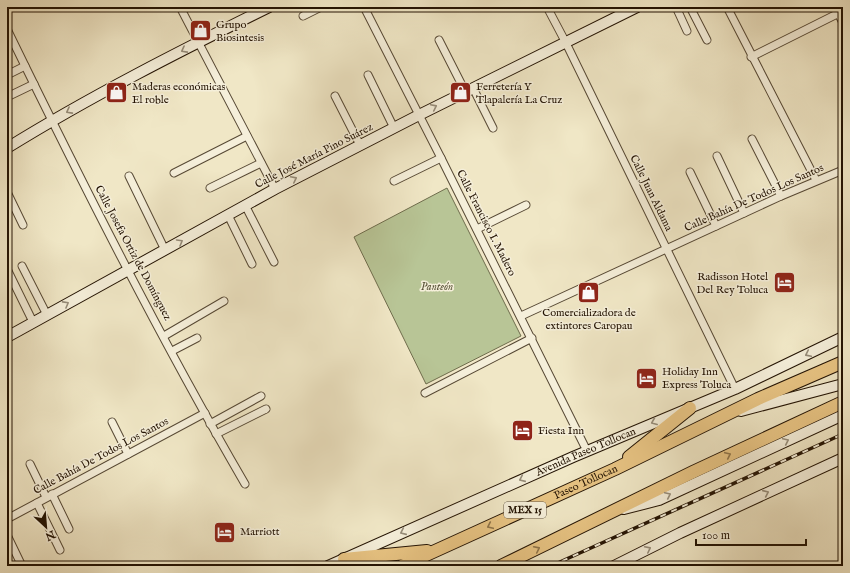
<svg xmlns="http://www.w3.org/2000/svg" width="850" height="573" viewBox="0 0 850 573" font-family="'IM FELL English',serif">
<rect width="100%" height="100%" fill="#f0e7c6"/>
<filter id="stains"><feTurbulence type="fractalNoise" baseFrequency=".005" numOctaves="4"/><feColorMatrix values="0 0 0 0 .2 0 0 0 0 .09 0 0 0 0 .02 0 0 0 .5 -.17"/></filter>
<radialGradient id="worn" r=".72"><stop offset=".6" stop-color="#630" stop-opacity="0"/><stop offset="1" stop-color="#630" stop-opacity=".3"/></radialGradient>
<polygon fill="#b8c596" stroke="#6e6c4c" points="447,188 521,336 426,384 354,237"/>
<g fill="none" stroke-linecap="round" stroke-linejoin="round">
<defs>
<g id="minor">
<polyline points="180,7 275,189"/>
<polyline points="364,7 441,158 587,451"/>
<polyline points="547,7 566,43 735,389"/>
<polyline points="676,7 687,31"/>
<polyline points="690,7 707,40"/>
<polyline points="727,7 816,180"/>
<polyline points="838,13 843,23"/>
<polyline points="303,16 321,7"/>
<path d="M7 29C82 183 159 336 245 484"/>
<polyline points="439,40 466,93"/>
<polyline points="751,57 843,11"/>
<polyline points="7,75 25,66"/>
<polyline points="368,75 394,128"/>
<polyline points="473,88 493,128"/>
<polyline points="335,96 360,145"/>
<polyline points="7,97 34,84"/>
<polyline points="752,139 781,196"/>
<polyline points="717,156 744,213"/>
<polyline points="690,172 716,226"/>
<polyline points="174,173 247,136"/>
<polyline points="129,176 165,250"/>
<polyline points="394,181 441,158"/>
<polyline points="210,188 261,163"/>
<polyline points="7,192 23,225"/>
<polyline points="245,205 274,262"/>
<polyline points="228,215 252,264"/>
<polyline points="477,229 526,205"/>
<polyline points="22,266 47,315"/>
<polyline points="7,269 33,322"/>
<polyline points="521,316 781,196 843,170"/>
<polyline points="164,336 224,301"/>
<polyline points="172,351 197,338"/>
<polyline points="425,393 532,338"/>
<polyline points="112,422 128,454"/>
<polyline points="210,424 261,396"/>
<polyline points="216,434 266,409"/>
<polyline points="30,464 46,497"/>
<polyline points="52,494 69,529"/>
<polyline points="37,503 60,550"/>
<polyline points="7,519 205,413"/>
<polyline points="7,535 21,564"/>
</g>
<g id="secondary">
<path d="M7 148C91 96 180 51 269 7"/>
<polyline points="7,337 275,189 419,115 637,7"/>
<polyline points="741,411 843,384"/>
<polyline points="624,509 659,500 843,415"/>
<path id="s1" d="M328 566 573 457 735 389 843 337"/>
<polyline points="614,566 680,533 843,458"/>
</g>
<g id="trunk">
<polyline points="629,457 690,408"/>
<polyline points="344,559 427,551"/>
<path id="s2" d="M402 566 615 469 758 399 843 362"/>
<polyline points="501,566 693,472 843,402"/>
</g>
</defs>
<use href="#minor" stroke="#564834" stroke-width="9"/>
<use href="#secondary" stroke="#231303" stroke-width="12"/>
<use href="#trunk" stroke="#231303" stroke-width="14"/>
<use href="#minor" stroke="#f5efda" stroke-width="7"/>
<use href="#secondary" stroke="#f5efda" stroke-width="10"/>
<use href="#trunk" stroke="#e8c483" stroke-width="12"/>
<defs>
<polyline id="rail" points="551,566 843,434"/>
</defs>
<use href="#rail" stroke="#231303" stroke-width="3.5"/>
<use href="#rail" stroke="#f5efda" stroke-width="2" stroke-dasharray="6" stroke-linecap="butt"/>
</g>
<defs><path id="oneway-chevron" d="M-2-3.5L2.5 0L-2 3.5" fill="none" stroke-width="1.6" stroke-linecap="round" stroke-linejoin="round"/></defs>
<g stroke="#968c79">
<use href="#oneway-chevron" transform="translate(184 50) rotate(152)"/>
<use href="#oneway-chevron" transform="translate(434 107) rotate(-26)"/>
<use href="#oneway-chevron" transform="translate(69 111) rotate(152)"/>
<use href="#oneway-chevron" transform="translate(294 179) rotate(-27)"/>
<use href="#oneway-chevron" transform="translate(180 242) rotate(-30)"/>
<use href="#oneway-chevron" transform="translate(66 304) rotate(-29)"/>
<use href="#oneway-chevron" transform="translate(808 354) rotate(154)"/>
<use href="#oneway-chevron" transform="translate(654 422) rotate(158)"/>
<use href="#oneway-chevron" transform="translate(786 441) rotate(-25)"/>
<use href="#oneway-chevron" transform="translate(522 479) rotate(156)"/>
<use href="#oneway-chevron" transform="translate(766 493) rotate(-24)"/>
<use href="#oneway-chevron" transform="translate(668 495) rotate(-25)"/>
<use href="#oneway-chevron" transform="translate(403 532) rotate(156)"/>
<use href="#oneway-chevron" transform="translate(648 549) rotate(-27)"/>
</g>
<g stroke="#8f7449">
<use href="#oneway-chevron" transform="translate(728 455) rotate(-25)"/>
<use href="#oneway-chevron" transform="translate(490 526) rotate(155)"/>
<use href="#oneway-chevron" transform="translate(537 549) rotate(-26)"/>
</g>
<defs>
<symbol id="shop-square" viewBox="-11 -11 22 22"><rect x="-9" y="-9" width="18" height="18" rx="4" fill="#8f2418" stroke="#f5efda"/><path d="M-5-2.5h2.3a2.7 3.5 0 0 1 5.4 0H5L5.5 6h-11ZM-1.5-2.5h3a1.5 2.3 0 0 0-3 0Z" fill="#fff"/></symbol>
<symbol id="hotel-square" viewBox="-11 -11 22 22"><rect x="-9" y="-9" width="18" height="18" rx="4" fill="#8f2418" stroke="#f5efda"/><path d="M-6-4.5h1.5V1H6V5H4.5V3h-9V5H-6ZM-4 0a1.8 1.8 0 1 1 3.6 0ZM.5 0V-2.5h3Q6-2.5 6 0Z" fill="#fff"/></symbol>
</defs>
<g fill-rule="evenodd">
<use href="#shop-square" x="188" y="18" width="25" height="25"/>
<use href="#shop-square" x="104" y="80" width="25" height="25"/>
<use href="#shop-square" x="448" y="80" width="25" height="25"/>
<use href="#hotel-square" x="772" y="270" width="25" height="25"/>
<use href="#shop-square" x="576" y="280" width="25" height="25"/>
<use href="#hotel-square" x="634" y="366" width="25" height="25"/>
<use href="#hotel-square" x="510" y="418" width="25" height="25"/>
<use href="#hotel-square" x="212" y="520" width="25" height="25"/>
</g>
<g text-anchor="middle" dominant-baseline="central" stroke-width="3" stroke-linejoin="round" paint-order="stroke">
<rect fill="#f5efda" stroke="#625544" stroke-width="1" x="504" y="502" width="42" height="16" rx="3"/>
<g font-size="10" font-weight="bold" fill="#231303">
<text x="525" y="510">MEX 15</text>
</g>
<g font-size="11" fill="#231303" stroke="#f5efda" text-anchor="start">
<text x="216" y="25">Grupo<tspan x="216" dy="13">Biosintesis</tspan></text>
<text x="132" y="87">Maderas económicas<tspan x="132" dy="13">El roble</tspan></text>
<text x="476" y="87">Ferretería Y<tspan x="476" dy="13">Tlapalería La Cruz</tspan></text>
<text x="768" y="277" text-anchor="end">Radisson Hotel<tspan x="768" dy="13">Del Rey Toluca</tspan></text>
<text x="589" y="313" text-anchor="middle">Comercializadora de<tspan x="589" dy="13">extintores Caropau</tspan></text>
<text x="662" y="372">Holiday Inn<tspan x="662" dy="13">Express Toluca</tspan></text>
<text x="538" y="431">Fiesta Inn</text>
<text x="240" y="532">Marriott</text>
</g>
<g font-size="11" fill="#231303" stroke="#f5efda">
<text transform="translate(314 156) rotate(-27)">Calle José María Pino Suárez</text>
<text transform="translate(651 193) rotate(64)">Calle Juan Aldama</text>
<text transform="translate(754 198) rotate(-24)">Calle Bahía De Todos Los Santos</text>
<text transform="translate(486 223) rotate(63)">Calle Francisco I. Madero</text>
<text transform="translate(133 253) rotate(62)">Calle Josefa Ortiz de Domínguez</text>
<text stroke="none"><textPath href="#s1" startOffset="282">Avenida Paseo Tollocan</textPath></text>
<text transform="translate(101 456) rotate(-28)">Calle Bahía De Todos Los Santos</text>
<text stroke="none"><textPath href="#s2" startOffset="202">Paseo Tollocan</textPath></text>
</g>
<g font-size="11" font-style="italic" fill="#575136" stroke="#f5efda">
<text x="437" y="287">Panteón</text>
</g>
</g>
<rect width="850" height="573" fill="none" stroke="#f0e7c6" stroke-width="24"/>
<rect x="8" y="8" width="834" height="557" fill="none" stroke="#231303" stroke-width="2"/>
<rect x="12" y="12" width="826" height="549" fill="none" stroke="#231303"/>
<g transform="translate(46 527) rotate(154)" stroke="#f5efda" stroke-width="3" paint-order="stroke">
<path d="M0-3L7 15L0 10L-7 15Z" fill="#231303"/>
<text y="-6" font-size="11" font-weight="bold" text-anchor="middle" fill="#231303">N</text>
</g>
<path d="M696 539v6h110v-6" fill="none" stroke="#231303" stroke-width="2"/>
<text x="702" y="539" font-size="12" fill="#231303" stroke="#f5efda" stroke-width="3" paint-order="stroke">100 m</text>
<rect width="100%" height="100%" filter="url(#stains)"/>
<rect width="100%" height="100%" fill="url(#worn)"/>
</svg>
